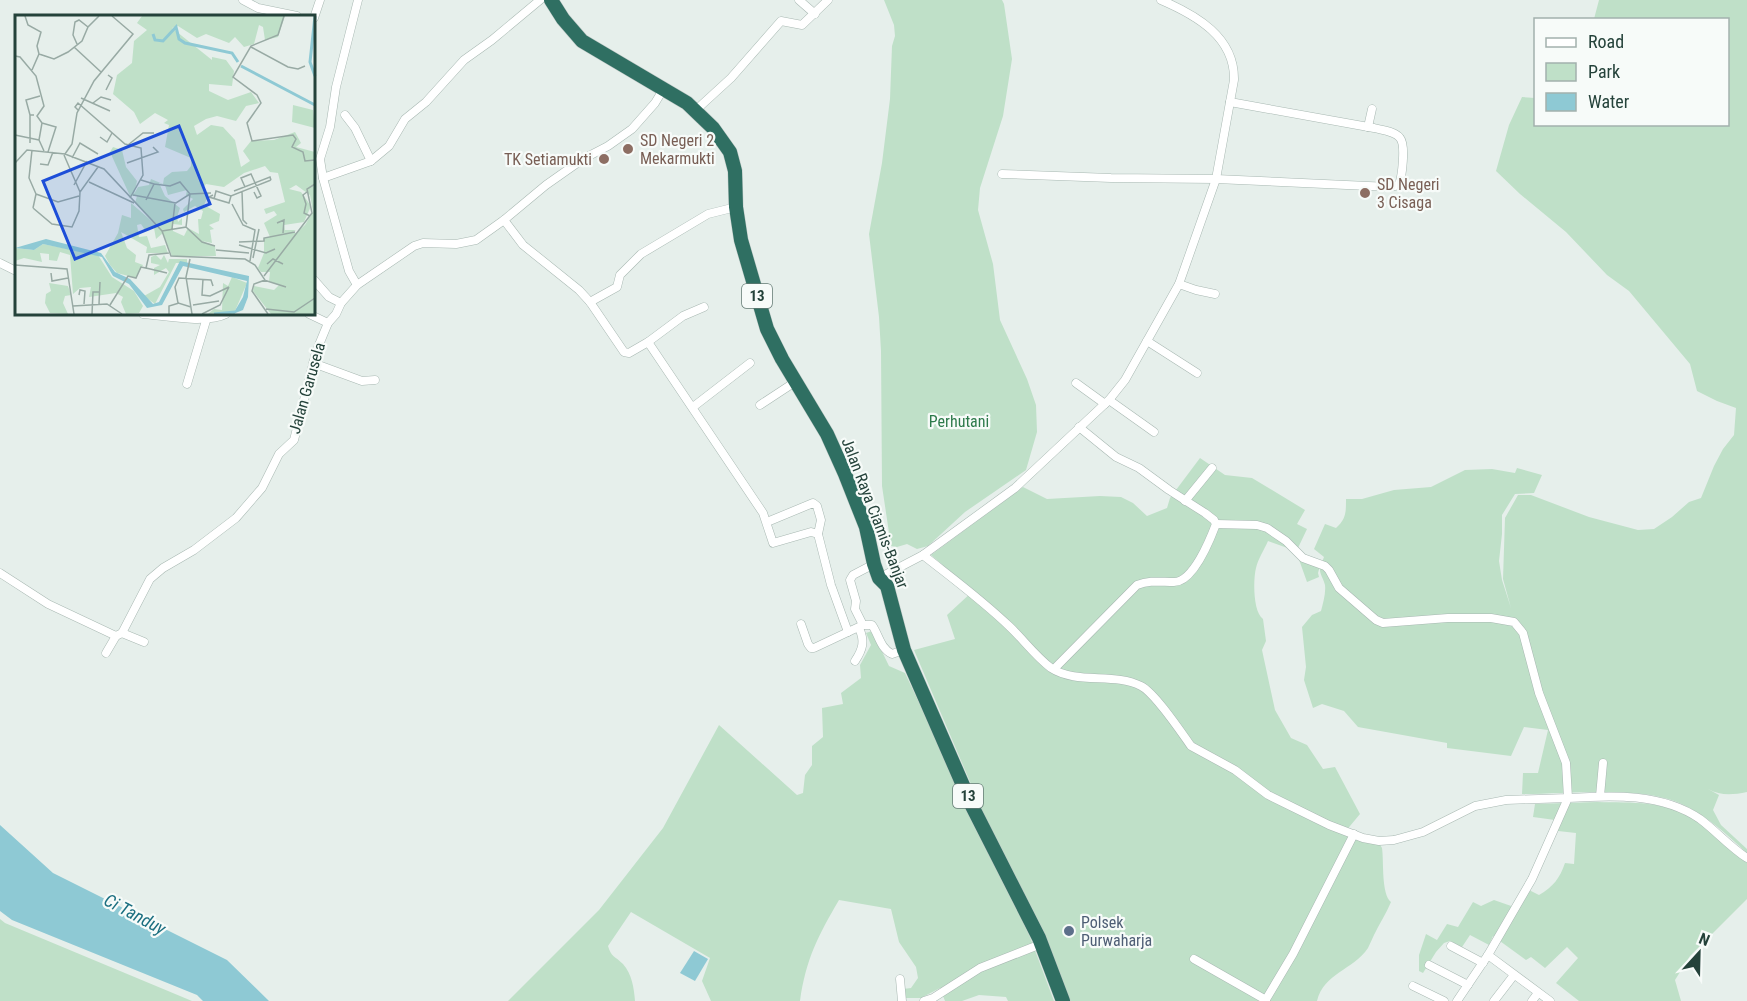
<svg xmlns="http://www.w3.org/2000/svg" width="1747" height="1001" viewBox="0 0 1747 1001" font-family="'Roboto Condensed',sans-serif">
<rect width="100%" height="100%" fill="#e6efeb"/>
<g fill="#bfe0c8">
<polygon points="884,0 1002,0 1004,4 1012,59 1003,116 980,188 978,210 993,264 1000,320 1027,379 1036,405 1037,432 1026,470 965,512 928,546 917,549 907,544 897,547 891,546 882,486 881,351 879,317 869,234 882,163 890,99 892,46 895,36 894,25"/>
<path d="M1599 0H1747V792C1732 795 1721 796 1708 789L1719 795 1713 810 1721 825 1747 849V853C1724 832 1699 808 1668 799 1628 787 1564 794 1522 794L1523 773H1538L1548 730 1524 727 1511 756 1447 748V743L1358 727 1344 711 1322 704 1313 708 1304 680 1306 667 1302 627 1312 615 1321 611C1323 603 1326 593 1325 585 1323 577 1319 574 1320 566L1318 573 1319 577 1307 582 1297 554 1321 565 1324 557 1314 549 1325 524 1336 528C1346 519 1346 513 1346 499H1362L1394 490 1431 487 1465 470 1492 469 1515 473 1517 468 1542 475 1534 493 1515 494 1502 515V534L1499 561 1502 580 1511 608 1503 579 1505 518 1518 495H1531L1589 517 1638 530 1654 529 1672 517 1689 502 1701 498 1714 466 1723 449 1734 435 1736 408 1717 401 1697 391 1690 364 1629 291 1607 275 1566 232 1520 194 1496 171 1509 125 1522 97 1535 98 1536 124H1728V20L1594 19Z"/>
<path d="M1200 458 1225 475 1252 478 1305 510 1297 524 1307 529 1298 548 1293 550 1268 541C1264 550 1258 559 1256 568 1253 580 1253 612 1263 619L1266 641 1262 650 1275 710 1291 738 1307 745 1323 769 1335 767 1360 814 1345 832 1379 843 1382 848C1384 861 1381 894 1391 902 1386 914 1379 924 1374 935 1372 939 1370 944 1368 948 1353 970 1324 973 1317 1001H1069L1038 924 982 810 914 650 955 639 947 615 973 591 931 555 1023 487 1047 499 1100 496 1121 497 1133 503 1147 516 1167 508 1170 498Z"/>
<path d="M872 631 889 666 905 673 1030 937 1054 1001H1008L1006 997 979 995 962 1001H945L940 988 921 998H904L903 989 911 988 918 978 916 967 899 942 891 909 839 900C818 936 806 959 800 1001H711L702 981 710 958 631 912 608 946C611 957 615 956 623 964 632 974 634 988 635 1001H508L599 910 663 828 719 725 797 795 803 793 805 775 812 765V746L823 737 822 708 843 704 841 693 861 678 860 665 871 645 866 633Z"/>
<path d="M1597 802C1634 803 1664 800 1696 821 1714 833 1729 851 1747 862V899L1690 956 1675 980 1681 1001H1579L1556 983 1578 958 1567 947 1545 968 1531 957 1526 960 1493 936 1489 945 1470 935 1462 947 1450 941 1444 943 1436 952 1423 973 1419 971V955L1426 934 1437 940 1447 924 1458 927 1473 902 1481 906 1494 900 1514 907 1525 888 1539 895C1553 887 1560 878 1565 863L1574 864 1576 833 1558 831 1555 820 1533 817 1535 804Z"/>
<polygon points="0,919 5,923 192,1001 0,1001"/>
</g>
<g fill="#8ec9d4">
<polygon points="0,825 53,873 227,960 269,1001 203,1001 197,995 12,920 0,911"/>
<polygon points="694,951 708,959 695,981 680,973"/>
</g>
<g fill="none" stroke-linecap="round" stroke-linejoin="round">
<defs>
<g id="street">
<polyline points="243,0 258,8 297,16"/>
<polyline points="799,0 815,14"/>
<polyline points="314,18 320,0"/>
<polyline points="696,110 731,78 781,21 802,25 828,0"/>
<polyline points="345,115 355,128 371,161"/>
<polyline points="1368,127 1372,109"/>
<path d="M1002 174 1111 178 1216 179 1390 187 1399 185C1402 176 1406 145 1400 138 1395 131 1381 130 1374 128L1230 102"/>
<polyline points="323,178 371,161 389,146 405,119 426,102 464,60 492,40 540,0"/>
<path d="M504 220 523 245 579 290 590 302 624 352 629 353 648 342 763 513 773 543 811 532 818 534 831 585 848 632 863 625H872C879 635 880 648 892 654L904 650"/>
<polyline points="0,263 16,271"/>
<polyline points="314,280 329,297 341,303"/>
<polyline points="1179,284 1196,290 1215,294"/>
<polyline points="357,285 349,271 323,178 320,159 330,127 336,87 358,0"/>
<polyline points="590,302 617,287 620,275 641,254 708,214 736,207"/>
<path d="M143 314C165 316 207 324 226 314"/>
<polyline points="309,314 328,323"/>
<polyline points="1147,341 1197,373"/>
<polyline points="648,342 683,316 704,307"/>
<polyline points="313,363 362,381 375,380"/>
<polyline points="1076,383 1105,404"/>
<polyline points="187,384 208,314"/>
<polyline points="1109,400 1154,432"/>
<polyline points="760,405 795,382"/>
<polyline points="693,407 750,363"/>
<polyline points="1185,501 1212,468"/>
<polyline points="767,522 813,503 817,506 821,520 818,534"/>
<path d="M923 555C952 578 982 600 1009 626 1023 639 1035 656 1051 668 1077 685 1114 672 1141 686 1155 693 1181 732 1191 746L1235 770 1268 795 1329 825 1363 838 1379 841 1394 840 1423 832 1475 806 1506 800 1568 798 1566 763 1539 693 1523 633 1514 622 1491 618H1448L1383 623 1376 620 1339 588 1329 570 1325 566 1303 558 1286 541 1267 528 1257 525 1216 524"/>
<polyline points="0,573 48,604 116,636 122,633 150,579 163,568 194,550 236,518 262,488 279,454 294,440 316,352 328,323 336,314 341,303 357,285 414,246 423,243 456,244 476,240 504,220 546,185 583,159 608,146 632,129 655,103 664,88"/>
<path d="M879 578 923 555 1015 488 1109 400 1125 380 1179 284 1216 179 1234 80C1235 37 1196 15 1161 0"/>
<polyline points="801,624 808,644 811,648 814,648 848,632"/>
<polyline points="863,625 855,609 856,601 850,580 853,575 874,564"/>
<polyline points="122,633 144,642"/>
<polyline points="106,653 116,636"/>
<path d="M855 661C863 649 865 641 859 628"/>
<path d="M1054 669 1137 585C1150 580 1160 582 1174 582 1193 582 1210 540 1216 524L1214 520 1205 513 1169 490 1139 468 1116 457 1079 427"/>
<polyline points="1600,796 1603,763"/>
<polyline points="1451,946 1483,963"/>
<polyline points="1488,955 1550,1001"/>
<polyline points="1194,959 1266,1000"/>
<polyline points="1429,965 1468,985"/>
<polyline points="900,979 902,1001"/>
<polyline points="1413,986 1444,1001"/>
<polyline points="924,1001 933,998 980,968 1041,944"/>
<polyline points="1265,1001 1293,954 1354,834"/>
<path d="M1457 1001 1488 955 1532 879 1568 798C1612 795 1662 793 1700 819 1716 831 1730 847 1747 858"/>
<polyline points="1494,1001 1514,975"/>
<polyline points="1532,1001 1538,993"/>
</g>
<polyline id="highway" points="551,0 563,19 582,41 687,103 713,128 730,152 735,171 736,207 741,240 767,329 782,359 827,434 845,474 866,527 874,564 879,578 887,586 904,650 972,806 1039,938 1063,1001"/>
</defs>
<use href="#street" stroke="#a8b8b2" stroke-width="9"/>
<use href="#highway" stroke="#c2cac8" stroke-width="15"/>
<use href="#street" stroke="#fff" stroke-width="8"/>
<use href="#highway" stroke="#2f6f62" stroke-width="14"/>
</g>
<g fill="#8d6e63" stroke="#f7fbf9" stroke-width="2">
<circle cx="628" cy="149" r="6"/>
<circle cx="604" cy="159" r="6"/>
<circle cx="1365" cy="193" r="6"/>
</g>
<circle fill="#5c6f8a" stroke="#f7fbf9" stroke-width="2" cx="1069" cy="931" r="6"/>
<g text-anchor="middle" dominant-baseline="central" stroke-width="4.5" stroke-linejoin="round" paint-order="stroke">
<g fill="#f7fbf9" stroke="#637a73" stroke-width="1.5">
<rect x="742" y="284" width="30" height="24" rx="4.5"/>
<rect x="953" y="784" width="30" height="24" rx="4.5"/>
</g>
<g font-size="15" font-weight="bold" fill="#24423a">
<text x="757" y="296">13</text>
<text x="968" y="796">13</text>
</g>
<g font-size="16" fill="#785e54" stroke="#f7fbf9" text-anchor="start">
<text x="640" y="140">SD Negeri 2<tspan x="640" dy="18">Mekarmukti</tspan></text>
<text x="592" y="159" text-anchor="end">TK Setiamukti</text>
<text x="1377" y="184">SD Negeri<tspan x="1377" dy="18">3 Cisaga</tspan></text>
</g>
<g font-size="16" fill="#24423a" stroke="#f7fbf9">
<text transform="translate(307 388) rotate(-74)">Jalan Garusela</text>
<text transform="translate(875 513) rotate(69)">Jalan Raya Ciamis-Banjar</text>
</g>
<g font-size="16" fill="#2d7a4b" stroke="#f7fbf9">
<text x="959" y="421">Perhutani</text>
</g>
<g font-size="16" fill="#4e5e75" stroke="#f7fbf9" text-anchor="start">
<text x="1081" y="922">Polsek<tspan x="1081" dy="18">Purwaharja</tspan></text>
</g>
<g font-size="18" font-style="italic" fill="#1c6f80" stroke="#f7fbf9">
<text transform="translate(135 914) rotate(28)">Ci Tanduy</text>
</g>
</g>
<g transform="translate(15 15)">
<rect width="300" height="300" fill="#e6efeb"/>
<path d="M127 1H270L263 22 250 25 248 12 244 10 239 29 229 32 220 22 214 28 191 19 182 23 163 11 157 13 197 45V42L211 45 219 56 217 71 194 69V76L213 85 236 77 244 88 231 91 221 106 202 101 191 104 179 111 182 120 196 110 208 112 220 125 226 152 235 146 228 136 236 126 259 125 280 117 286 128 281 132 300 137V299H256L238 276 239 271 259 275 264 270 254 266 255 257H246L243 253 249 238V223L255 222 249 208 262 200 259 196 251 199 249 194 270 187 263 158 255 157 250 151 229 158 209 172 191 169 187 174 194 179 189 190 205 199 204 206 194 210 199 214 195 215 197 228 187 226 200 231 201 241H157L148 218 141 224 139 213 130 215 126 209 122 210 124 222 132 221 136 233 150 230 153 238H131L132 232 106 217 112 233 121 240 120 247 128 250 121 263 102 258 95 250 90 241 103 218 107 200 116 203V188L147 215 120 188 122 181H115L95 137 98 132 107 135 111 152 122 166 119 179 123 172 134 170 136 164 148 169 149 163 157 157 172 156 176 151V143L150 132 154 110 149 108 153 105 140 98 125 109 119 97 98 79 102 60 117 48 119 26 132 15 122 8ZM144 168 150 170 153 180 172 175 171 180 178 184 168 194 169 197 180 191 188 196 186 204H183L184 219 173 213 169 221 158 216V209L167 210V203L163 207 162 202 165 193 150 181ZM281 170 295 180 298 197 290 210 281 218H276L281 215H270L269 210 289 207 296 191 286 177 274 174ZM278 90 298 95 300 113 277 107ZM28 229 83 240 97 262 119 276 128 291 124 298 111 299 106 287 108 282 101 278 74 282 76 272 65 273 58 279 55 240 45 237 42 246 34 245V239L25 238 27 247 9 243 0 246V233L19 235ZM141 240 146 245 149 240 153 248 154 244H172V248H161L140 289 129 281 145 272 154 257 151 253 139 260V253L145 250 136 248V242ZM217 262 232 268 220 296 193 299 199 294 207 295 208 268 213 271ZM34 268 53 271 56 280 50 281 48 288 53 299 35 298 30 288 31 279 36 276Z" fill="#bfe0c8" fill-rule="evenodd"/>
<path d="M31 224 86 238 100 257 115 264 138 289 144 287 165 246 234 261 233 282 228 295 218 299 228 282 232 266 168 251 147 290 132 293 114 269 98 261 87 242 28 229 19 235 0 233Z" fill="#8ec9d4"/>
<path fill="none" stroke="#8ec9d4" stroke-width="3" d="M300 1 295 47 300 61M138 19 140 25 148 26 161 12 164 24 170 28 217 38 223 47M226 51 300 90M199 299 220 297"/>
<path fill="none" stroke="#98aaa4" stroke-width="1.5" d="M10 1 13 10 26 17 22 31 24 39M269 1 263 20 236 31 218 62 242 80 246 88 232 108 237 126 278 120 281 124 277 132 288 137 290 146 300 145M62 29 58 20 60 7 64 5 73 12M59 32 86 57M236 32 273 52 283 54 290 51M0 41 5 42 21 61 29 91 22 101 27 108 24 125 29 136M17 55 24 39 39 44 53 37 67 26 73 12 84 1M91 75 97 63 93 60M66 83 95 96M78 88 86 82 96 85M64 96 60 92 63 88 110 129 126 133 128 160 115 183M0 98V118M15 100V128M19 100H15L11 85 25 81M27 108 41 112 33 137M0 120 24 125M85 122 92 127 97 118M113 130 128 118H139M17 135 14 163 21 179 18 193M50 139 57 129 62 98 79 66 118 19 97 1M49 140 65 177M57 143 65 128 83 139M0 148 12 135 50 139 89 154 147 216 156 241 230 244 240 250 250 265 239 269 237 276 253 299M112 148 143 137 138 132M25 149 33 150 38 137M126 165 139 169 131 185M74 167 119 188M59 170 72 146M230 172 226 163 236 159 246 181 242 183 239 177M219 176 255 162 256 165M227 176 228 205 232 209M292 177 288 180 291 189 289 198 295 201M21 179 43 187 64 181M118 180 161 188 175 179 165 167 155 171 139 169M198 180 194 182 214 188 216 181M199 184 201 176 216 181 256 165M217 189 228 210 240 215 235 246M18 193 37 209 57 212 64 196 65 177 83 152M262 208 269 205 268 218M171 212 187 227 200 231M157 214 160 188M147 216 171 212 175 179 196 178M224 227 249 226V223L280 217M224 230 251 238 260 234M201 235 234 238M238 243 244 214M175 244 171 262 177 299M252 249 258 244 268 249M0 250 52 254 59 299M131 253 152 258M36 258 37 266 53 263M249 261 297 198 292 174 300 169M188 264 187 280 195 281 214 272M249 265 271 272M64 280 65 275 70 276 69 289M84 289 85 267M95 290 113 261 121 263 126 252 131 253 134 240 154 238M178 290 204 286M58 291 92 289 107 299M176 292 163 288 160 272 164 263 196 265 198 271M251 294 279 297 300 283M77 299 78 277H85M154 299V291L164 288M187 299 205 290 214 272"/>
<path fill="#1d4ed8" fill-opacity="0.15" stroke="#1d4ed8" stroke-width="3" d="M164 111 195 189 60 244 28 166Z"/>
<rect width="300" height="300" fill="none" stroke="#24423a" stroke-width="3"/>
</g>
<rect x="1534" y="18" width="195" height="108" fill="#f7fbf9" stroke="#a3b1ad" stroke-width="1.5"/>
<rect x="1546" y="38" width="30" height="9" fill="#ffffff" stroke="#a3b1ad" stroke-width="1.5"/>
<text x="1588" y="48" font-size="18" fill="#24423a">Road</text>
<rect x="1546" y="63" width="30" height="18" fill="#bfe0c8" stroke="#a3b1ad" stroke-width="1.5"/>
<text x="1588" y="78" font-size="18" fill="#24423a">Park</text>
<rect x="1546" y="93" width="30" height="18" fill="#8ec9d4" stroke="#a3b1ad" stroke-width="1.5"/>
<text x="1588" y="108" font-size="18" fill="#24423a">Water</text>
<g transform="translate(1699 953) rotate(22)" stroke="#f7fbf9" stroke-width="4.5" paint-order="stroke">
<path d="M0-4.5L10 22L0 15L-10 22Z" fill="#24423a"/>
<text y="-9" font-size="16" font-weight="bold" text-anchor="middle" fill="#24423a">N</text>
</g>
</svg>
